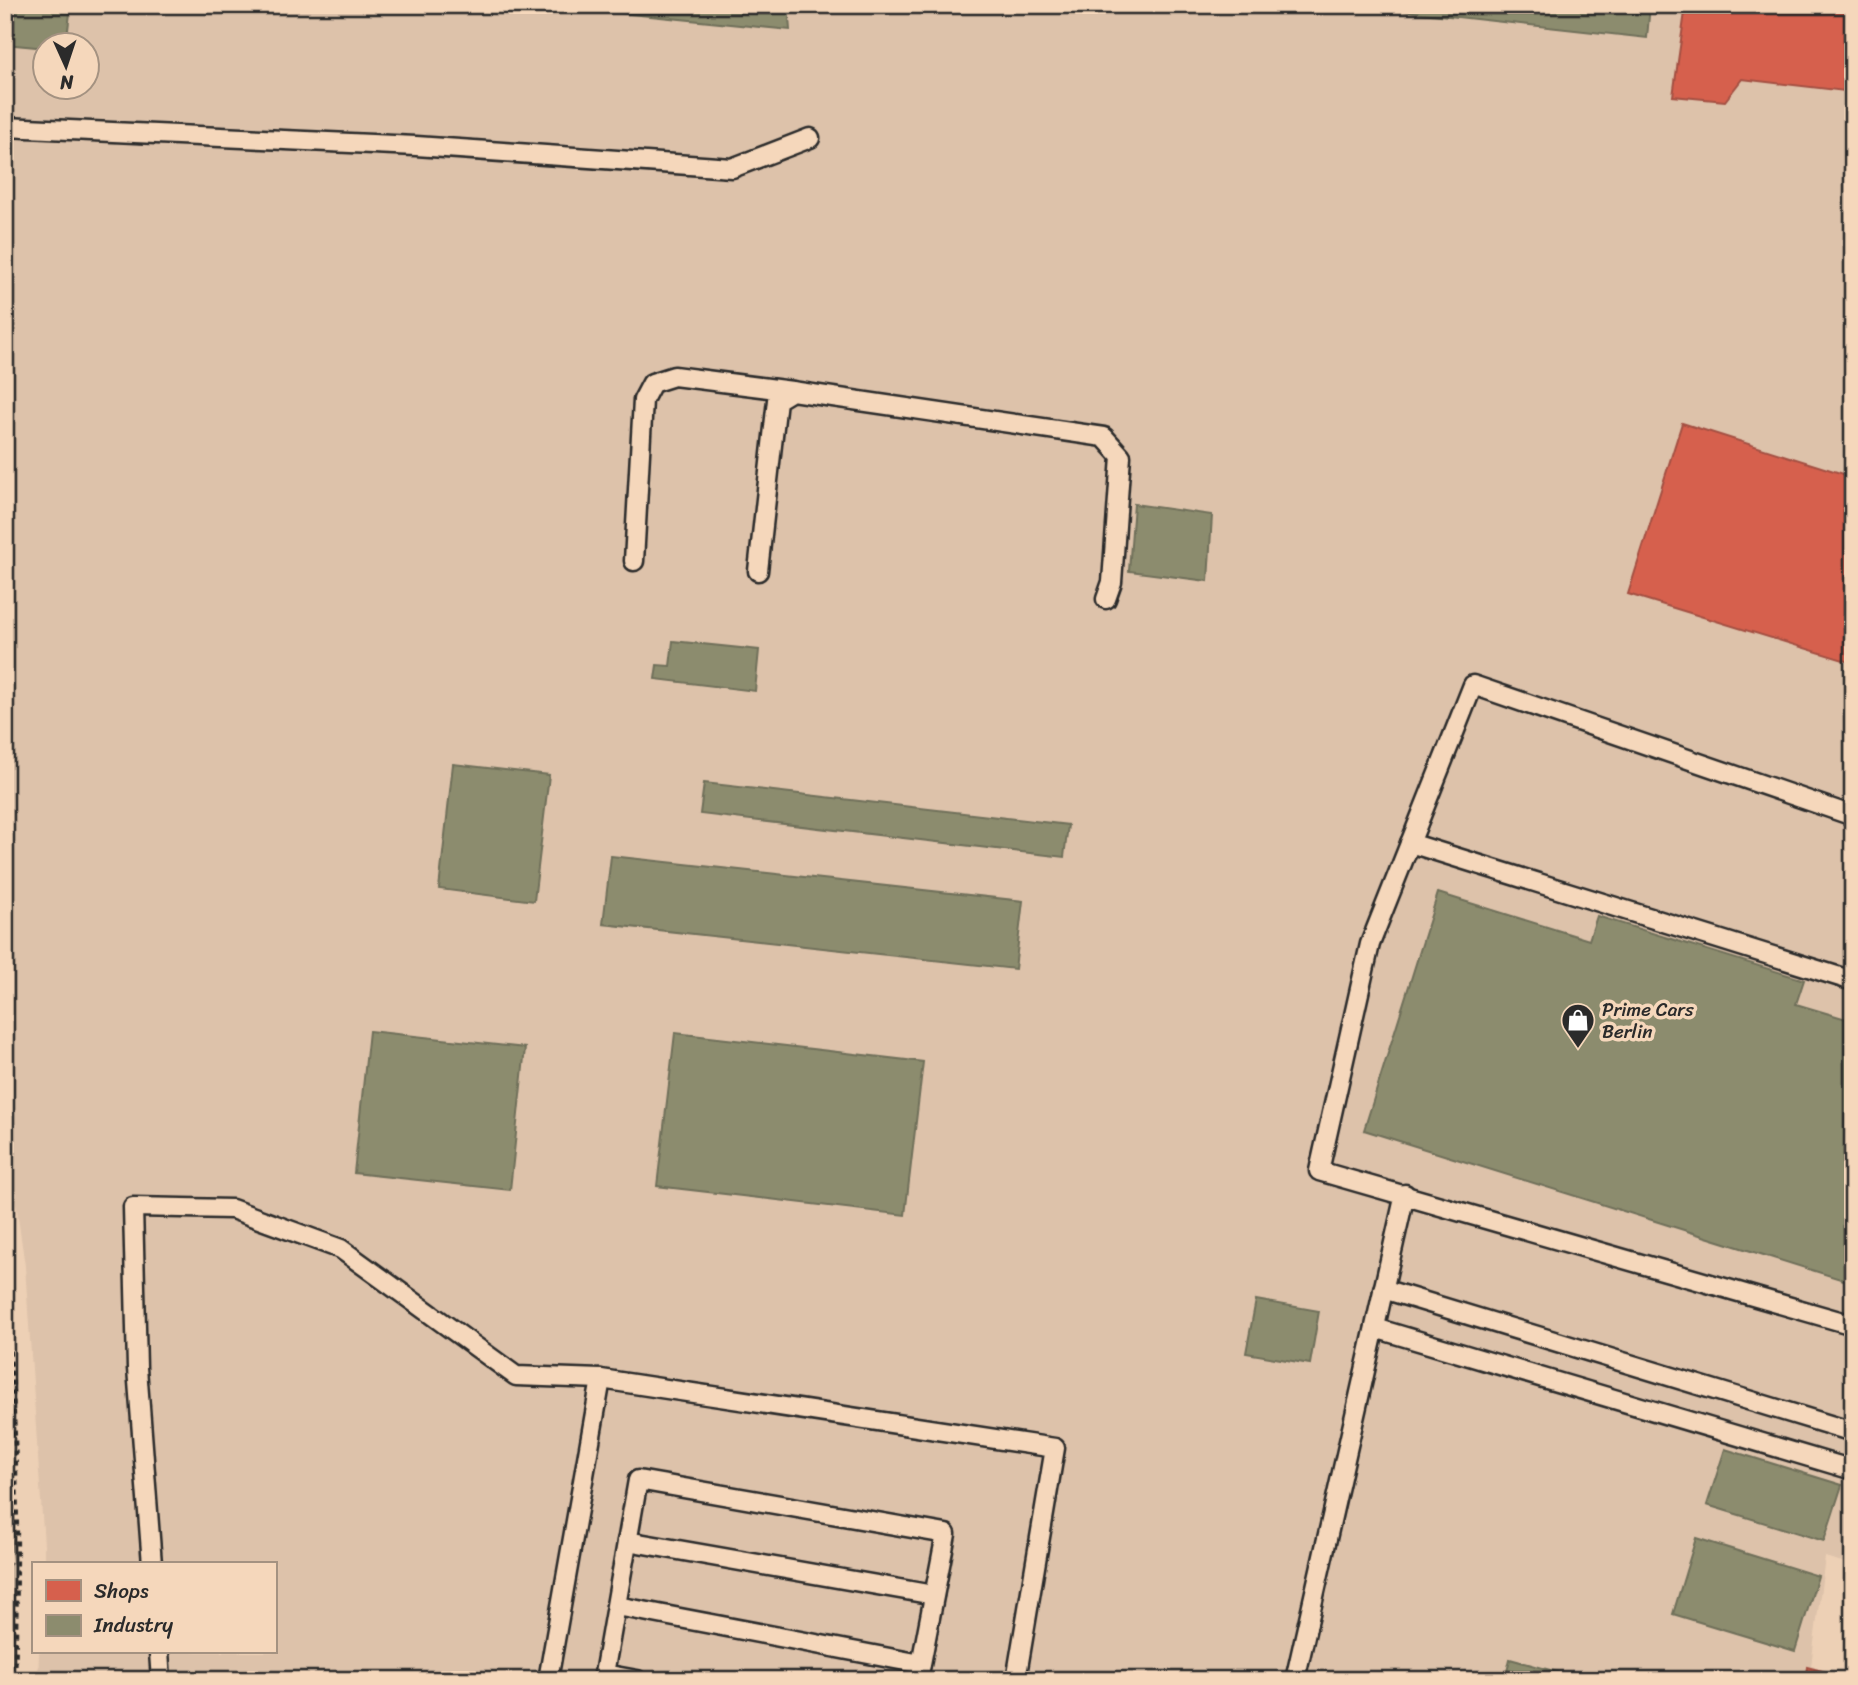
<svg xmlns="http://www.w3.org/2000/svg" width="1858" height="1685" viewBox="0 0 1858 1685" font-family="Sriracha,sans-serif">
<rect width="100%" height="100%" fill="#edd0b5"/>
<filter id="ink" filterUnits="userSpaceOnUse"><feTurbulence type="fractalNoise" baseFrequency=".0143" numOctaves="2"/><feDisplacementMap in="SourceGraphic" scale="14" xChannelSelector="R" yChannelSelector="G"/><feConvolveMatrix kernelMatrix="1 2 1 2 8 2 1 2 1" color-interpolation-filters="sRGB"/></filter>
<g filter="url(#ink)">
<path fill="#ddc2aa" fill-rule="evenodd" d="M5 5H1853V1565L1825 1557 1811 1666 1853 1678V1680H38L39 1652H275V1564H44V1545L25 1266 5 1127ZM46 46H88V88H46Z"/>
<polygon fill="#cdb59e" stroke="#7c7064" stroke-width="2" points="5,1398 9,1398 14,1521 13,1680 5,1680 5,1568 13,1562 5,1459"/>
<g fill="#d6604d" stroke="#a35043" stroke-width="2">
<polygon points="1686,5 1853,5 1853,92 1742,79 1725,101 1673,96"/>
<polygon points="1682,423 1853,477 1853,663 1628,594"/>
<polygon points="1807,1667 1853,1679 1853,1680 1805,1680"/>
</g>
<g fill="#8c8c6e" stroke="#6f6f5a" stroke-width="2">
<polygon points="5,5 71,5 66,46 46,46 46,48 5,44"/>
<polygon points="611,5 788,5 790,30 611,12"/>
<polygon points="1350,5 1650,5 1647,38"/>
<polygon points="1134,504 1212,515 1208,581 1129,571"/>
<polygon points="673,641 759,650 755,691 655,679 657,665 670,666"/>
<polygon points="453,764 549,775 534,901 439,889"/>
<polygon points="704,783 1068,825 1064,857 700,814"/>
<polygon points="611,856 1023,901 1015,969 603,924"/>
<polygon points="1438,893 1589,940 1597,916 1804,980 1796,1004 1853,1021 1853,1283 1364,1130"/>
<polygon points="369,1031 525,1048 510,1190 354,1173"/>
<polygon points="675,1033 923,1062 905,1215 657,1186"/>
<polygon points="1256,1300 1319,1311 1310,1364 1246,1353"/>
<polygon points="1725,1449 1842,1485 1824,1541 1707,1505"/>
<polygon points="1696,1538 1818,1576 1795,1651 1673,1614"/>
<polygon points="1510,1659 1586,1680 1505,1680"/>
</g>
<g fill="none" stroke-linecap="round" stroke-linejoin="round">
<defs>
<g id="service">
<polyline points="5,127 416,146 732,168 810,138"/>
<polyline points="634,561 643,400 652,383 674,376 792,391"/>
<polyline points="758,571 777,400 792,391 1104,437 1121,456 1112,582 1106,599"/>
<polyline points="1853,816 1473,685 1370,944 1319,1171 1853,1325"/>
<polyline points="1410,843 1853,981"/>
<polyline points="1383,1289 1853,1432"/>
<polyline points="1375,1328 1853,1470"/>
<polyline points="627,1541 934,1595"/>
<polyline points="152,1564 137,1368 133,1207 232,1209 341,1249 516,1376 601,1379 1055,1448 1016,1680"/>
<polyline points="617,1606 921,1664 918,1680"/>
<polyline points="159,1652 161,1680"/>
<polyline points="548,1680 601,1379"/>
<polyline points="637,1680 604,1674 638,1480 946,1534 921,1664"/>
<polyline points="1295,1680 1405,1194"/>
</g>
</defs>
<use href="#service" stroke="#2b2b2b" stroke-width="23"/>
<path stroke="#2b2b2b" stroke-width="4.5" stroke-dasharray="5 5" stroke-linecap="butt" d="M5 1301C19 1427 18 1554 15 1680"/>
<use href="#service" stroke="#f5d7bb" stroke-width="18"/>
</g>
</g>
<defs>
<symbol id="shop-pin" viewBox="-11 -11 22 30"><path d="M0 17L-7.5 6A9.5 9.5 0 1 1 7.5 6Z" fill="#2b2b2b" stroke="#f5d7bb"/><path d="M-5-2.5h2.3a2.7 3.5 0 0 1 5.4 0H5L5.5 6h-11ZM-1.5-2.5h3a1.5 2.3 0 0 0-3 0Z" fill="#fff"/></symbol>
</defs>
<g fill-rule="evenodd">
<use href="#shop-pin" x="1559" y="1001" width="38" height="52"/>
</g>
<g text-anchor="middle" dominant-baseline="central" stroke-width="7" stroke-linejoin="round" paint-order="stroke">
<g font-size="19" fill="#2b2b2b" stroke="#f5d7bb" text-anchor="start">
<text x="1602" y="1009">Prime Cars<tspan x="1602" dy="22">Berlin</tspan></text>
</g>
</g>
<rect width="1858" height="1685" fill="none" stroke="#f5d7bb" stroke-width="28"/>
<rect x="14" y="14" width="1830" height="1657" fill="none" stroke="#2b2b2b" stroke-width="2.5" filter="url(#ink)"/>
<rect x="32" y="1562" width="245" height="91" fill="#f5d7bb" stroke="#a49281" stroke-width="2"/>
<rect x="46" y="1580" width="35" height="21" fill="#d6604d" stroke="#a49281" stroke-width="2"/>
<text x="94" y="1598" font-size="21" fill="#2b2b2b">Shops</text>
<rect x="46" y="1615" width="35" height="21" fill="#8c8c6e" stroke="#a49281" stroke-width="2"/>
<text x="94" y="1632" font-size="21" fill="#2b2b2b">Industry</text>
<g transform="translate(66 66) rotate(177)"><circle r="33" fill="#f5d7bb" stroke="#a49281" stroke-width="2"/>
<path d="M0-5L12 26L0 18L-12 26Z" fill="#2b2b2b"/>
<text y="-10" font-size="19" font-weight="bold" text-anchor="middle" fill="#2b2b2b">N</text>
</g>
</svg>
